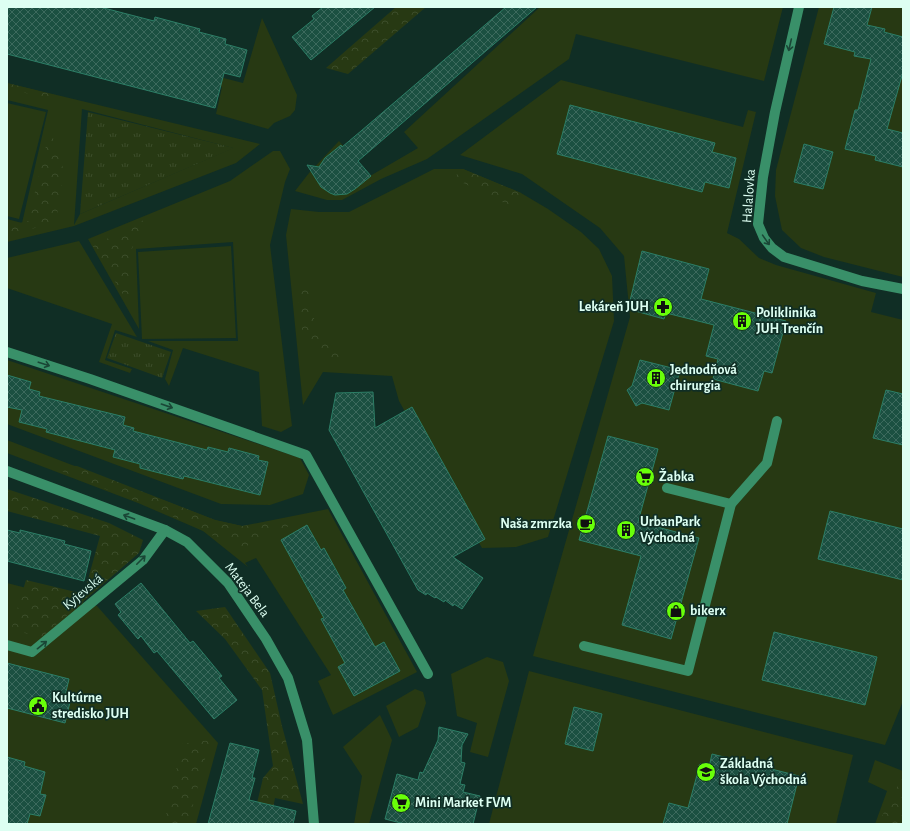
<svg xmlns="http://www.w3.org/2000/svg" width="910" height="831" viewBox="0 0 910 831" font-family="'Alegreya Sans',sans-serif">
<defs>
<pattern id="forest-crowns" width="20" height="18" patternUnits="userSpaceOnUse"><rect width="20" height="18" fill="#273913"/><path d="M2 6a3 3 0 1 1 6 0M12 15a3 3 0 1 1 6 0" fill="none" stroke="#3c4d2a"/></pattern>
<pattern id="park-tufts" width="24" height="20" patternUnits="userSpaceOnUse"><rect width="24" height="20" fill="#273913"/><path d="M3 7l-1-3M5 7V3M7 7l1-3M15 17l-1-3M17 17v-4M19 17l1-3" fill="none" stroke="#3c4d2a"/></pattern>
<pattern id="building-cross-hatch" width="8" height="8" patternUnits="userSpaceOnUse"><rect width="8" height="8" fill="#1b5041"/><path d="M0 0l8 8M0 8l8-8" fill="none" stroke="#3c6a5d"/></pattern>
</defs>
<rect width="100%" height="100%" fill="#102e25"/>
<g fill="#273913" fill-rule="evenodd">
<polygon points="540,7 783,7 764,81 576,34 569,59 427,159 381,179 342,200 327,200 295,191 309,173 339,141 370,176 418,148 404,132"/>
<polygon points="819,7 903,7 903,277 824,257 801,248 782,230 775,196 776,170"/>
<polygon points="262,18 297,95 295,110 290,116 274,123 268,129 216,114 222,87 7,32 7,22 243,83"/>
<polygon points="561,80 743,127 748,110 756,112 727,233 739,239 759,258 776,265 876,293 871,312 903,320 903,701 885,745 533,656 630,317 624,256 600,228 522,174 460,155"/>
<path d="M7 83 260 144 236 163 74 226 7 242V219L22 223 48 110 7 100ZM82 109 233 148 80 214 74 225Z"/>
<polygon points="7,103 46,112 19,219 7,216"/>
<polygon points="273,151 280,151 290,169 285,182 270,245 292,426 281,432 262,426 259,372 183,348 169,386 165,379 173,350 148,341 238,341 233,242 136,249 139,329 88,239 230,181"/>
<polygon points="434,169 463,169 521,193 548,209 581,232 599,249 612,276 614,321 548,537 516,547 482,548 399,401 392,376 323,372 303,405 286,235 291,209 319,212 349,212"/>
<polygon points="79,241 137,337 115,330 105,360 132,369 130,373 99,362 112,324 7,288 7,258"/>
<polygon points="231,246 236,338 142,339 138,252"/>
<polygon points="7,360 300,458 309,475 303,494 270,505 221,504 7,424"/>
<polygon points="7,440 215,520 242,526 328,509 417,672 333,715 318,681 331,675 256,558 245,563 248,567 203,531 138,503 7,453"/>
<polygon points="7,583 97,606 218,743 196,824 7,824"/>
<polygon points="487,657 503,662 509,681 488,757 470,752 477,723 457,716 451,674"/>
<polygon points="529,671 853,755 836,824 489,824"/>
<polygon points="415,689 423,692 426,703 418,727 399,737 386,706"/>
<polygon points="380,715 392,740 369,824 354,824 362,776 343,747"/>
<polygon points="875,760 903,771 903,824 875,824 887,791 868,782"/>
</g>
<g fill="url(#forest-crowns)">
<polygon points="396,7 426,7 348,74 326,68"/>
<polygon points="7,83 66,98 63,103 7,88"/>
<polygon points="50,129 64,171 56,221 7,237 7,226 28,221"/>
<polygon points="463,169 521,193 521,211 453,178"/>
<polygon points="144,220 129,256 130,306 93,246"/>
<polygon points="306,276 317,334 341,353 339,367 303,338 297,287"/>
<polygon points="47,465 77,466 215,520 242,526 304,519 240,549 179,519"/>
<polygon points="7,489 109,523 143,540 139,553 42,637 11,630 26,580 84,594 100,536 7,511"/>
<polygon points="225,607 270,673 282,726 303,804 275,798 270,824 252,824 263,778 273,766 262,690 225,639 196,611"/>
<polygon points="210,740 188,824 164,824 182,744"/>
<polygon points="902,777 903,824 878,824"/>
</g>
<g fill="url(#park-tufts)">
<polygon points="88,112 234,148 80,214"/>
<polygon points="116,333 171,352 162,378 107,358"/>
</g>
<g fill="url(#building-cross-hatch)" stroke="#2c7e66">
<polygon points="7,7 100,7 154,21 155,17 200,29 199,32 226,39 225,44 247,50 240,77 224,73 215,108 7,54"/>
<polygon points="323,7 375,7 311,60 292,37 314,19 312,16"/>
<polygon points="506,7 537,7 358,161 371,176 355,189 347,194 335,195 330,193 321,187 307,165 319,167 325,158 341,145 342,147 361,131"/>
<polygon points="834,7 872,7 867,25 885,29 884,32 903,37 903,72 887,129 903,133 903,167 875,160 876,156 845,149 855,110 858,110 871,59 854,56 855,52 824,44"/>
<polygon points="570,105 715,143 712,152 736,158 729,188 705,182 702,192 557,154"/>
<polygon points="804,144 833,152 823,189 794,182"/>
<polygon points="642,251 709,269 701,299 786,321 772,373 764,371 758,391 713,379 718,359 706,356 714,325 666,313 664,319 628,309"/>
<polygon points="640,360 680,370 669,410 642,403 636,406 627,390 632,386"/>
<polygon points="7,375 31,382 29,389 40,392 39,396 125,417 123,425 134,428 133,431 207,450 208,447 228,452 229,448 259,456 258,460 268,462 260,495 184,476 183,479 140,468 140,464 113,457 115,450 46,432 47,429 19,422 22,410 7,407"/>
<polygon points="886,390 903,394 903,445 873,438"/>
<polygon points="373,392 375,428 412,407 485,539 453,557 483,578 462,609 454,604 453,606 445,600 444,602 436,597 435,598 427,593 426,595 418,590 329,430 336,393"/>
<polygon points="608,436 658,449 638,522 699,538 671,639 622,625 641,556 579,540"/>
<polygon points="830,511 903,529 903,580 818,559"/>
<polygon points="307,525 321,550 324,548 346,588 343,590 375,647 384,642 400,671 354,696 338,667 345,663 321,619 324,618 281,540"/>
<polygon points="7,530 20,533 20,530 65,541 64,544 91,551 84,581 7,561"/>
<polygon points="141,583 190,643 193,641 222,676 219,678 237,700 214,719 157,651 154,653 141,636 138,639 118,615 121,612 115,604"/>
<polygon points="774,632 877,657 865,705 762,680"/>
<polygon points="7,663 69,679 64,700 70,702 65,723 7,708"/>
<polygon points="574,707 602,714 593,751 565,744"/>
<polygon points="439,727 468,734 462,745 461,762 465,763 460,784 465,785 463,792 480,796 473,824 405,824 385,819 397,774 418,780 420,772 423,773 438,740"/>
<polygon points="230,743 259,750 252,778 255,778 249,800 296,811 293,824 208,824"/>
<polygon points="712,754 799,776 787,824 663,824 669,803 688,808 700,764 709,767"/>
<polygon points="7,757 25,762 24,766 45,772 40,794 46,795 40,816 30,814 27,824 7,824"/>
</g>
<g fill="none" stroke-linecap="round" stroke-linejoin="round">
<g stroke="#399069" stroke-width="10">
<polyline points="799,7 775,112 763,177 758,224 764,238 772,248 784,257 862,281 903,289"/>
<polyline points="7,352 90,379 306,455 428,674"/>
<polyline points="7,471 165,530 187,542 228,583 266,639 288,678 307,740 314,824"/>
<polyline points="667,488 731,504"/>
<polyline points="7,645 32,652 143,560 165,530"/>
<polyline points="584,646 688,671 731,504 767,463 777,421"/>
</g>
</g>
<defs><path id="oneway-shaft" d="M-6 0H5M1.5-3L5.5 0L1.5 3" fill="none" stroke-width="1.6" stroke-linecap="round" stroke-linejoin="round"/></defs>
<g stroke="#1a4636">
<use href="#oneway-shaft" transform="translate(790 45) rotate(103)"/>
<use href="#oneway-shaft" transform="translate(766 240) rotate(55)"/>
<use href="#oneway-shaft" transform="translate(44 364) rotate(18)"/>
<use href="#oneway-shaft" transform="translate(167 406) rotate(19)"/>
<use href="#oneway-shaft" transform="translate(129 517) rotate(-160)"/>
<use href="#oneway-shaft" transform="translate(141 560) rotate(-45)"/>
<use href="#oneway-shaft" transform="translate(42 645) rotate(-39)"/>
</g>
<defs>
<symbol id="pharmacy-disc" viewBox="-11 -11 22 22"><circle r="9.5" fill="#69ff09" stroke="#102e25"/><path d="M-2-6h4v4h4v4h-4v4h-4v-4h-4v-4h4Z" fill="#111"/></symbol>
<symbol id="building-disc" viewBox="-11 -11 22 22"><circle r="9.5" fill="#69ff09" stroke="#102e25"/><path d="M-4-6H4V6H1V3H-1V6H-4ZM-2.5-4.3h1.7v1.8h-1.7ZM.8-4.3h1.7v1.8H.8ZM-2.5-1h1.7V.8h-1.7ZM.8-1h1.7V.8H.8Z" fill="#111"/></symbol>
<symbol id="supermarket-disc" viewBox="-11 -11 22 22"><circle r="9.5" fill="#69ff09" stroke="#102e25"/><path d="M-6-5.5h2.5l.6 2H6L4.5 2H-2.5L-4.4-4H-6ZM-1.5 3.2a1.3 1.3 0 1 0 .1 0ZM3 3.2a1.3 1.3 0 1 0 .1 0Z" fill="#111"/></symbol>
<symbol id="cafe-disc" viewBox="-11 -11 22 22"><circle r="9.5" fill="#69ff09" stroke="#102e25"/><path d="M-5.5-4.5H6V0H3Q3 3.5 0 3.5H-2.5Q-5.5 3.5-5.5 0ZM3-3.2v2h1.7v-2ZM-6 4.5H4V6H-6Z" fill="#111"/></symbol>
<symbol id="shop-disc" viewBox="-11 -11 22 22"><circle r="9.5" fill="#69ff09" stroke="#102e25"/><path d="M-5-2.5h2.3a2.7 3.5 0 0 1 5.4 0H5L5.5 6h-11ZM-1.5-2.5h3a1.5 2.3 0 0 0-3 0Z" fill="#111"/></symbol>
<symbol id="civic-disc" viewBox="-11 -11 22 22"><circle r="9.5" fill="#69ff09" stroke="#102e25"/><path d="M-.6-6.5H3V-4.5H.6V-3L4-1V1h2V6H-6V1h2V-1L-.6-3ZM-1.2 2.5V6h2.4V2.5Z" fill="#111"/></symbol>
<symbol id="school-disc" viewBox="-11 -11 22 22"><circle r="9.5" fill="#69ff09" stroke="#102e25"/><path d="M0-5L7-2L0 1L-7-2ZM-4 1L0 2.5L4 1V4Q0 6-4 4Z" fill="#111"/></symbol>
</defs>
<g fill-rule="evenodd">
<use href="#pharmacy-disc" x="652" y="296" width="22" height="22"/>
<use href="#building-disc" x="731" y="310" width="22" height="22"/>
<use href="#building-disc" x="645" y="367" width="22" height="22"/>
<use href="#supermarket-disc" x="634" y="466" width="22" height="22"/>
<use href="#cafe-disc" x="575" y="513" width="22" height="22"/>
<use href="#building-disc" x="615" y="519" width="22" height="22"/>
<use href="#shop-disc" x="665" y="600" width="22" height="22"/>
<use href="#civic-disc" x="27" y="695" width="22" height="22"/>
<use href="#school-disc" x="695" y="761" width="22" height="22"/>
<use href="#supermarket-disc" x="390" y="792" width="22" height="22"/>
</g>
<g text-anchor="middle" dominant-baseline="central" stroke-width="3.5" stroke-linejoin="round" paint-order="stroke">
<g font-size="14" fill="#ddfff2" stroke="#102e25">
<text transform="translate(749 196) rotate(-86)">Halalovka</text>
<text transform="translate(247 590) rotate(53)">Mateja Bela</text>
<text transform="translate(83 592) rotate(-40)">Kyjevská</text>
</g>
<g font-size="14" font-weight="bold" fill="#ddfff2" stroke="#102e25" text-anchor="start">
<text x="649" y="307" text-anchor="end">Lekáreň JUH</text>
<text x="756" y="313">Poliklinika<tspan x="756" dy="16">JUH Trenčín</tspan></text>
<text x="670" y="370">Jednodňová<tspan x="670" dy="16">chirurgia</tspan></text>
<text x="659" y="477">Žabka</text>
<text x="640" y="522">UrbanPark<tspan x="640" dy="16">Východná</tspan></text>
<text x="572" y="524" text-anchor="end">Naša zmrzka</text>
<text x="690" y="611">bikerx</text>
<text x="52" y="698">Kultúrne<tspan x="52" dy="16">stredisko JUH</tspan></text>
<text x="720" y="764">Základná<tspan x="720" dy="16">škola Východná</tspan></text>
<text x="415" y="803">Mini Market FVM</text>
</g>
</g>
<rect width="910" height="831" fill="none" stroke="#ddfff2" stroke-width="16"/>
</svg>
